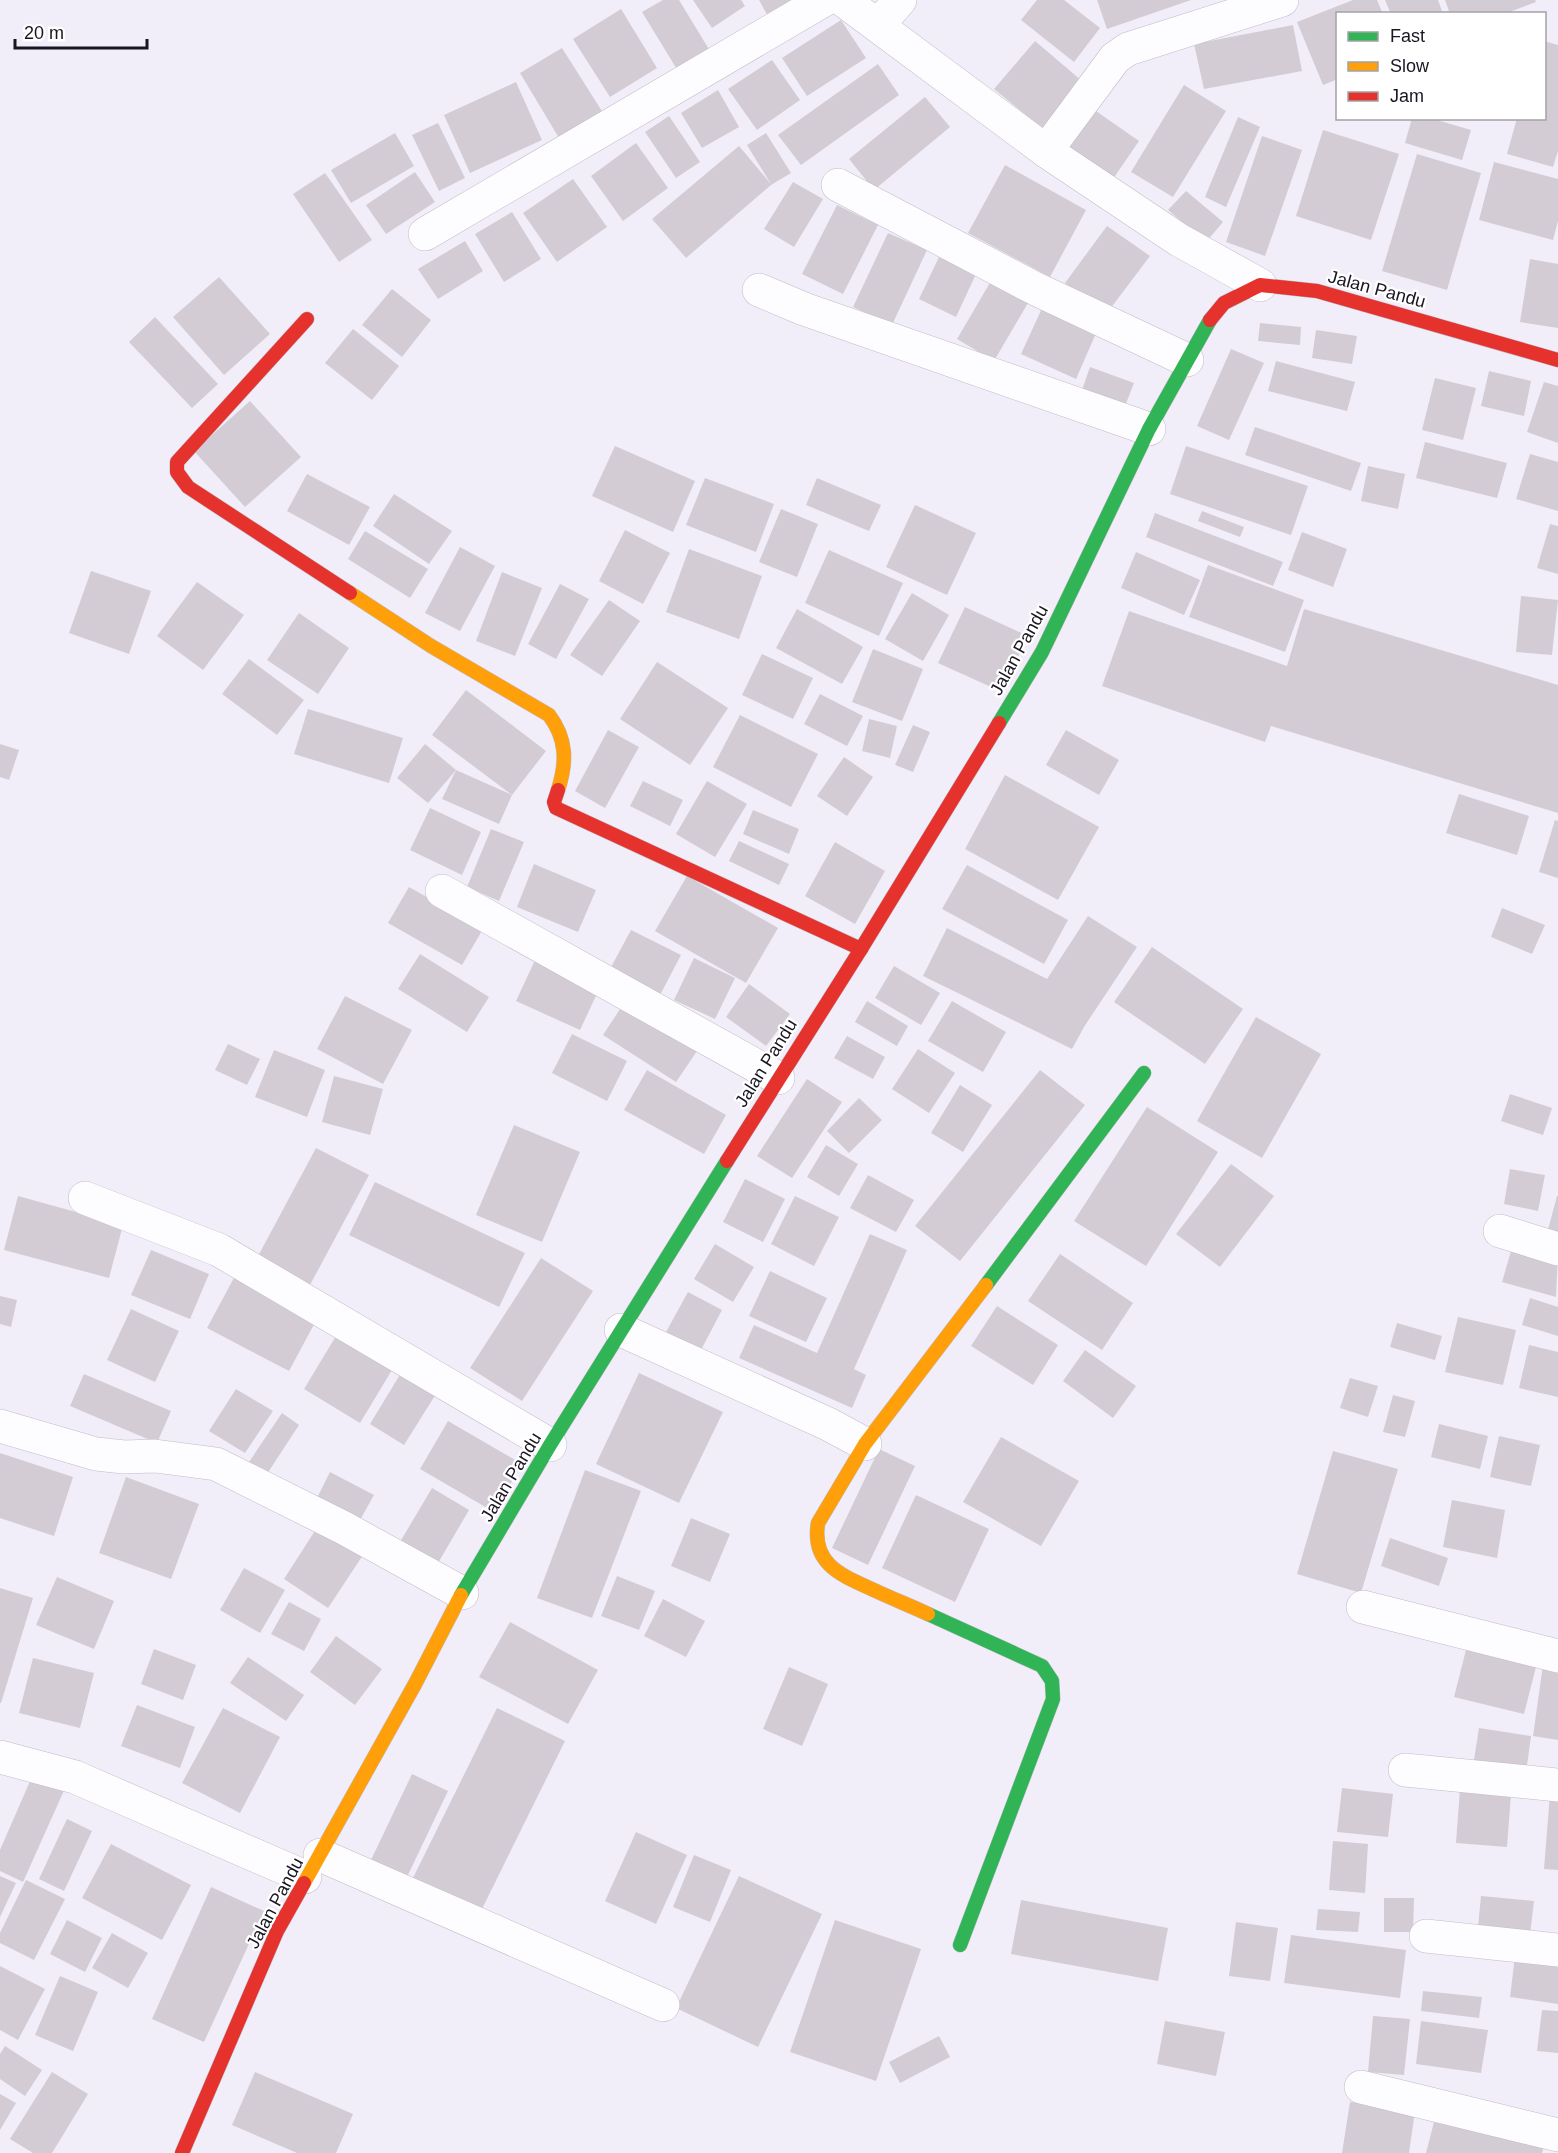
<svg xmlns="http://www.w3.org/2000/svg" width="1558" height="2153" viewBox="0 0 1558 2153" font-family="Arial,sans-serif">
<rect width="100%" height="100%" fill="#f1eef9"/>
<g fill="#d4ccd4">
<polygon points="663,0 679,0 710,51 678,71 642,12"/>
<polygon points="693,0 741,0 745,6 712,28"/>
<polygon points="759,0 804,0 769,18"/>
<polygon points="1037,0 1064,0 1100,28 1074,62 1021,20"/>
<polygon points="1097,0 1191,0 1107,29"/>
<polygon points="1353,0 1377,0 1383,14 1338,14 1338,79 1323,85 1297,22"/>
<polygon points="1385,0 1438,0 1443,14 1391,14"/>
<polygon points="1445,0 1535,0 1536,2 1504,14 1450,14"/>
<polygon points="621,9 657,68 610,97 573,39"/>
<polygon points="841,20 866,58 807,96 782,58"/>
<polygon points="1293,25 1302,71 1204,89 1194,44"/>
<polygon points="1035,41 1082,81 1042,128 994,89"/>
<polygon points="1544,41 1558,45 1558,151 1553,167 1507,154 1517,118 1544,118"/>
<polygon points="562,48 605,116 562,143 520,73"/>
<polygon points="772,60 800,100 757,130 728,89"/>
<polygon points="878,64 899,95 801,165 778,135"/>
<polygon points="516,82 542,140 470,173 444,115"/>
<polygon points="1184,85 1226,111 1173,197 1131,172"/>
<polygon points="718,90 739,127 702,148 681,113"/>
<polygon points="925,97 950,127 874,190 849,159"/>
<polygon points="1096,111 1139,141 1113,179 1069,148"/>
<polygon points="669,116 700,162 676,178 645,132"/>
<polygon points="1238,117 1260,127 1226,207 1205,197"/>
<polygon points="1412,118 1430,118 1471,130 1462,160 1405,143"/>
<polygon points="438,123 465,178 439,191 412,135"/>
<polygon points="1323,130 1399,154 1371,240 1296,216"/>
<polygon points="395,133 414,166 351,203 331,170"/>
<polygon points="766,133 791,173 771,185 686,258 652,219 739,146 771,184 747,145"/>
<polygon points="1262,136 1302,150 1265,256 1226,242"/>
<polygon points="636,143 668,188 623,221 591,176"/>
<polygon points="1417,154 1481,173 1447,290 1382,271"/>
<polygon points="1494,162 1558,179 1558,221 1553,240 1479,220"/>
<polygon points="1005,165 1086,210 1050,277 968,233"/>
<polygon points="415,172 435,202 386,234 366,205"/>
<polygon points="325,173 372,240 339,262 293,194"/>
<polygon points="573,179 607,227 557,262 523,213"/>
<polygon points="793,182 823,199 794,247 764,229"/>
<polygon points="1186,191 1223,222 1206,242 1168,210"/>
<polygon points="837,205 878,225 843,294 802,274"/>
<polygon points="512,212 541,259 504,282 475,234"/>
<polygon points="1107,226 1150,256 1107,313 1065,283"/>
<polygon points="888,233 927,250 892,325 853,307"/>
<polygon points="465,241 483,271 438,299 418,269"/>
<polygon points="939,257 976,274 956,317 919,299"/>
<polygon points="1530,259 1558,264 1558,328 1520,322"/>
<polygon points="219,277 270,334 224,375 173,317"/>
<polygon points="991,281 1028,303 994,361 957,339"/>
<polygon points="392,289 431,320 402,357 362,325"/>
<polygon points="1043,306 1097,331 1076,379 1021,354"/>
<polygon points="155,317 218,384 192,408 129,342"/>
<polygon points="1260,323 1301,327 1300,345 1258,341"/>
<polygon points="353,329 399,366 372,400 325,363"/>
<polygon points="1316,330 1357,336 1352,364 1312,358"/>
<polygon points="1231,349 1264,363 1229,440 1197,426"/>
<polygon points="1276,361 1355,382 1347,411 1268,391"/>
<polygon points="1090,367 1134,383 1125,406 1082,390"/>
<polygon points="1489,371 1531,381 1524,416 1481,406"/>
<polygon points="1435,378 1476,388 1463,440 1422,430"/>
<polygon points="1544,382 1558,386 1558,443 1527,432"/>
<polygon points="250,401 301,457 245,507 194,451"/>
<polygon points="1255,427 1361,463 1351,491 1245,455"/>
<polygon points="1425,442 1507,463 1497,498 1416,478"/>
<polygon points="615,446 695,481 673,532 592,496"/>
<polygon points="1186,446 1308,486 1291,535 1170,494"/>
<polygon points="1530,454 1558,462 1558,511 1516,499"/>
<polygon points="1368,466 1405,474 1398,509 1361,501"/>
<polygon points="307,474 370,507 349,545 287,511"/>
<polygon points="705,478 774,504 756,552 686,525"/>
<polygon points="817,478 881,505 869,531 806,505"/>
<polygon points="394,494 452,531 429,564 373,526"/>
<polygon points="915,505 976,533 947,595 886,567"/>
<polygon points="781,509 818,524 797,577 759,562"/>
<polygon points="1202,511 1244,527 1240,537 1198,521"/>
<polygon points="1155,513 1283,562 1273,586 1146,537"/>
<polygon points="1550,524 1558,526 1558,574 1537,568"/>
<polygon points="625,530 670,553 643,604 599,581"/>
<polygon points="365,531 428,569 410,598 348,559"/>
<polygon points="1302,532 1347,549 1333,587 1288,570"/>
<polygon points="460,547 495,566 460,631 425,613"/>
<polygon points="689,549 762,576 739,639 666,612"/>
<polygon points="829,550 903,583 879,636 805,603"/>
<polygon points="1136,552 1200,580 1184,615 1121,588"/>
<polygon points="1208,565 1304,600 1285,652 1189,617"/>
<polygon points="91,571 151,591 129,654 69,633"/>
<polygon points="502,572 542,588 515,656 476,641"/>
<polygon points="197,582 244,615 203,670 157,636"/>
<polygon points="560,584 589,599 556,659 528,644"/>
<polygon points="912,593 949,615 923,661 885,639"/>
<polygon points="1521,596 1558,600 1552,655 1516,652"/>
<polygon points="609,600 640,621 602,676 570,655"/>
<polygon points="965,607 1028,636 1002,692 938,663"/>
<polygon points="797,609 863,647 842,684 776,648"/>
<polygon points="1304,609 1558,685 1558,813 1271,726 1265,742 1102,686 1129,611 1287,666"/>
<polygon points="299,613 349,648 318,694 267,660"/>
<polygon points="873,649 923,669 902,721 852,702"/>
<polygon points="762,654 813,678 793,719 742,695"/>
<polygon points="249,659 304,700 277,735 222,694"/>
<polygon points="657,662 728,708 690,765 620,719"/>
<polygon points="466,690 546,751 512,795 432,735"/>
<polygon points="820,694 863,716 847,746 804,724"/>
<polygon points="308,709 403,738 389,783 294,754"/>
<polygon points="740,715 818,754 791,807 713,767"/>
<polygon points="869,719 897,726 890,758 862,751"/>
<polygon points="913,725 930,732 913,772 895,765"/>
<polygon points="608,730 639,747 605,808 575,791"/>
<polygon points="1066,730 1119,760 1099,795 1046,765"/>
<polygon points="0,744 19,750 9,780 0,777"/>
<polygon points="425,744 456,770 428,803 397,778"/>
<polygon points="844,757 873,777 847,816 817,796"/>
<polygon points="456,770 512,795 499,824 442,799"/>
<polygon points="1005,775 1099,827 1058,900 965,849"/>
<polygon points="643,781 683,800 670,826 630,806"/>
<polygon points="707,781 747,804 715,857 676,834"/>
<polygon points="1459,794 1529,816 1517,855 1446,833"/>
<polygon points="430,808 481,832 462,875 410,850"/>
<polygon points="753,810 799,829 789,854 743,834"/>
<polygon points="1555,820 1558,821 1558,878 1539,872"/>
<polygon points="491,829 524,842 499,901 467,887"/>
<polygon points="739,841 789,864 779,885 729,861"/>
<polygon points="835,842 885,871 855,924 805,896"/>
<polygon points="534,864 596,890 578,932 517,907"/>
<polygon points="967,865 1068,920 1044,964 942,909"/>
<polygon points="687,876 778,928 746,983 655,931"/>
<polygon points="409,887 483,929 462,965 388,923"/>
<polygon points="1502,908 1545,925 1532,954 1491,937"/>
<polygon points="1088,916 1137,947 1084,1027 1072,1049 923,976 947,928 1047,979"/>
<polygon points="631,930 681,955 660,995 610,969"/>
<polygon points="1152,947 1243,1009 1205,1064 1114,1002"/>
<polygon points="420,954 489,997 467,1032 398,989"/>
<polygon points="536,958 600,987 580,1030 516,1001"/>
<polygon points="694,958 735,978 715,1019 674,1000"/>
<polygon points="894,966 940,993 921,1025 875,998"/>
<polygon points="749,984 790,1014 766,1046 726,1017"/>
<polygon points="345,996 412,1030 383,1084 317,1049"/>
<polygon points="867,1001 908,1026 897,1046 855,1022"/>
<polygon points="952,1001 1006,1032 983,1072 928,1041"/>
<polygon points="624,1003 697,1051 676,1082 603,1035"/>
<polygon points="1256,1017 1321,1054 1262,1158 1197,1121"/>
<polygon points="572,1034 627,1061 607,1101 552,1073"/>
<polygon points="847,1036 885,1057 873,1079 834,1058"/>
<polygon points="228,1044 260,1059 247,1085 215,1070"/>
<polygon points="918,1049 955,1073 929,1113 892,1089"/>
<polygon points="274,1050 325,1070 307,1117 255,1097"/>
<polygon points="647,1070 726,1115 704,1154 624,1110"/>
<polygon points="1040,1070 1085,1105 960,1261 915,1226"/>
<polygon points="334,1076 383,1089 370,1135 322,1122"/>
<polygon points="807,1079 842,1102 792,1178 757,1156"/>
<polygon points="960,1085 992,1105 963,1152 931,1133"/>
<polygon points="1510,1094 1552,1108 1543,1135 1501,1121"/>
<polygon points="859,1098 882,1120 849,1153 827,1131"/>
<polygon points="1147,1107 1218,1152 1146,1266 1074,1221"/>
<polygon points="514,1125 580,1152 542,1242 476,1215"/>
<polygon points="826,1145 858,1164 839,1196 807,1177"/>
<polygon points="316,1148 369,1175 310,1285 257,1258"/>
<polygon points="1231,1164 1274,1196 1220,1267 1176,1234"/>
<polygon points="1510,1169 1545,1175 1538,1211 1504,1204"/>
<polygon points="868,1175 914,1200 896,1232 850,1208"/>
<polygon points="745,1179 785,1199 763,1242 723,1222"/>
<polygon points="375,1182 525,1253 499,1307 349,1235"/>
<polygon points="18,1196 123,1225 109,1278 4,1250"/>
<polygon points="795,1196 839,1217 814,1266 771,1244"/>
<polygon points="1557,1196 1558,1196 1558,1240 1546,1237"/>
<polygon points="870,1234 907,1250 854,1369 866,1375 852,1408 739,1358 754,1325 817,1353"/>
<polygon points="1514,1241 1558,1254 1556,1297 1502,1282"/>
<polygon points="715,1244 754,1267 733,1302 694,1279"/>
<polygon points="151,1250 209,1274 190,1319 131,1295"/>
<polygon points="1060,1254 1133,1303 1102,1350 1028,1301"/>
<polygon points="541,1258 593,1291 522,1401 470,1368"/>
<polygon points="770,1271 827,1298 806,1342 749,1316"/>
<polygon points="236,1274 318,1317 289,1371 207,1328"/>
<polygon points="688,1292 722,1310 701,1350 666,1332"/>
<polygon points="0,1296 17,1300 11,1327 0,1324"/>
<polygon points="1530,1298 1558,1307 1558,1336 1522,1325"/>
<polygon points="997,1306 1058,1345 1033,1385 971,1346"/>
<polygon points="131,1309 179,1331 155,1382 107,1360"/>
<polygon points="1458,1317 1516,1330 1503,1385 1445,1372"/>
<polygon points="1397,1323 1442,1336 1435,1360 1390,1347"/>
<polygon points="336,1336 392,1370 360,1423 304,1389"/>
<polygon points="1529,1345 1558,1352 1558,1397 1519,1388"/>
<polygon points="1085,1350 1136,1386 1113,1418 1063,1381"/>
<polygon points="401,1373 436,1394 404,1445 370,1424"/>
<polygon points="639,1373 723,1412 679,1503 596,1464"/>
<polygon points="84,1374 171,1411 157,1443 70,1406"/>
<polygon points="1350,1378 1378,1386 1368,1417 1340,1408"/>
<polygon points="236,1389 273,1411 245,1453 209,1431"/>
<polygon points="1393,1395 1415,1401 1405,1437 1383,1432"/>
<polygon points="282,1413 299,1425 265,1477 247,1465"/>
<polygon points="448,1421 522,1464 494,1512 420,1469"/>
<polygon points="1439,1424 1488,1436 1480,1469 1431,1457"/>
<polygon points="1499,1436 1540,1445 1531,1486 1490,1477"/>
<polygon points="1001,1437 1079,1481 1041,1546 963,1502"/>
<polygon points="879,1449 915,1466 868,1565 832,1548"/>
<polygon points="1333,1451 1398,1469 1361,1593 1297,1574"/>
<polygon points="0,1453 73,1477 54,1536 0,1518"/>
<polygon points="585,1470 641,1491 592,1618 537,1598"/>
<polygon points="330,1472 374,1495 360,1520 317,1498"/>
<polygon points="126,1477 199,1504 171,1579 99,1553"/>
<polygon points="432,1488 469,1510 438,1563 400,1542"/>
<polygon points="916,1495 989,1529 955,1602 882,1568"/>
<polygon points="1452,1500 1505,1510 1497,1558 1443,1547"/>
<polygon points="691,1518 730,1534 710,1582 671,1566"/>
<polygon points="318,1526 363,1555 328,1608 284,1579"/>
<polygon points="1390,1538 1448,1558 1439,1586 1381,1566"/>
<polygon points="244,1568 285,1590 260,1633 220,1610"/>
<polygon points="617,1576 655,1591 639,1630 601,1616"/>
<polygon points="57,1577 114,1601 94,1649 36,1625"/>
<polygon points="0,1588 33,1598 1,1703 0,1703"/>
<polygon points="663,1599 705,1621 686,1657 644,1636"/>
<polygon points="289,1602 321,1619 304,1651 271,1634"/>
<polygon points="510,1622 598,1670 568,1724 479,1677"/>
<polygon points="336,1636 382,1669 355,1705 310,1672"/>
<polygon points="1467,1646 1537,1663 1524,1714 1454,1697"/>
<polygon points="154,1649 196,1665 183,1700 141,1684"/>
<polygon points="248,1657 304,1695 286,1721 230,1683"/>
<polygon points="33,1658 94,1673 80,1728 19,1713"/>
<polygon points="1543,1665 1558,1667 1558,1740 1533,1736"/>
<polygon points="789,1667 828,1684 802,1746 763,1729"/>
<polygon points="137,1705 195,1727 180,1768 121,1746"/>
<polygon points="223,1708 280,1737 240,1813 182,1783"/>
<polygon points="497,1708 565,1741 476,1921 408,1888"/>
<polygon points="1479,1728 1531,1736 1526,1773 1473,1766"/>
<polygon points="34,1772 66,1786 23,1882 0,1871 0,1850"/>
<polygon points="412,1774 448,1791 406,1879 370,1862"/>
<polygon points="1342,1788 1393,1794 1388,1837 1337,1832"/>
<polygon points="1460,1789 1511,1794 1507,1847 1456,1843"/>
<polygon points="1550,1794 1558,1794 1558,1870 1544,1869"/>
<polygon points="67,1819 92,1831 64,1891 39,1879"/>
<polygon points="636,1832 687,1855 656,1924 605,1901"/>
<polygon points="1333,1841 1368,1844 1365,1893 1329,1890"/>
<polygon points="111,1844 191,1885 162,1940 82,1898"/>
<polygon points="694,1855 731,1870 710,1922 673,1907"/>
<polygon points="0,1876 16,1883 0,1917"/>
<polygon points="739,1876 822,1914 758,2047 676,2008"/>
<polygon points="26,1880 65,1899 34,1960 0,1943 0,1933"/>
<polygon points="211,1887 264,1911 204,2042 152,2019"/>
<polygon points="1481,1896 1534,1901 1529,1943 1477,1937"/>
<polygon points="1384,1898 1414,1898 1413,1932 1384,1932"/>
<polygon points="1021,1900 1168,1928 1158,1981 1011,1954"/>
<polygon points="1318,1909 1360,1912 1358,1932 1316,1930"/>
<polygon points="67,1920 102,1938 85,1972 50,1954"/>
<polygon points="835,1920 921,1949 876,2081 790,2052"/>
<polygon points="1236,1922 1278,1928 1270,1981 1229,1976"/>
<polygon points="112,1933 148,1953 128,1988 92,1968"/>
<polygon points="1291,1935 1406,1950 1400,1998 1284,1983"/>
<polygon points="1515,1956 1558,1962 1558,2004 1510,1997"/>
<polygon points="0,1966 45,1989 18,2040 0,2030"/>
<polygon points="60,1976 98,1992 73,2051 35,2035"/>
<polygon points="1423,1991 1482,1997 1479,2018 1421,2011"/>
<polygon points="1542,2010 1558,2011 1558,2053 1537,2051"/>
<polygon points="1373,2016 1410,2019 1404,2075 1368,2072"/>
<polygon points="1165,2021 1225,2032 1216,2076 1157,2064"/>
<polygon points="1421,2021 1488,2030 1481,2073 1416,2064"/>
<polygon points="939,2036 950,2057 900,2083 889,2062"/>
<polygon points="5,2046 42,2070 25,2096 0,2079 0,2054"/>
<polygon points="52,2072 88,2094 52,2153 33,2153 10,2139"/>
<polygon points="255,2072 353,2114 336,2153 297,2153 232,2125"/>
<polygon points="0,2094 16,2103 0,2130"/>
<polygon points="1350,2102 1415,2111 1409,2153 1342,2153"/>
<polygon points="1435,2118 1545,2143 1542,2153 1426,2153"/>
</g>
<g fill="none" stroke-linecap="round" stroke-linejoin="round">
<defs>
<g id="street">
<polyline points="843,0 1046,151 1179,240 1260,285"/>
<polyline points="878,25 900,0"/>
<polyline points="1046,151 1115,58 1128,49 1282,0"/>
<polyline points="838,185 1036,289 1187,360"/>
<polyline points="425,234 824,0"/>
<polyline points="759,290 804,309 1149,429"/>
<polyline points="442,891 778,1078"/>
<polyline points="85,1198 219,1250 550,1445"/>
<polyline points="1500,1231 1558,1249"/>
<polyline points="621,1330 828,1424 865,1444"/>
<polyline points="0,1426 96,1454 124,1457 155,1456 216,1464 344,1528 462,1593"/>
<polyline points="1363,1607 1558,1656"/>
<polyline points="0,1757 75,1777 305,1877"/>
<polyline points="1405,1770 1558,1785"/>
<polyline points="320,1855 663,2005"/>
<polyline points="1426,1936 1558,1950"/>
<polyline points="1361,2087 1558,2135"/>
</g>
<g id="fast">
<polyline points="999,723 1042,652 1149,429 1210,320"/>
<polyline points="986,1285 1144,1073"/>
<polyline points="461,1595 550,1445 727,1161"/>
<polyline points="928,1614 1042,1666 1052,1681 1053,1699 960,1945"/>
</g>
<g id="slow">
<path d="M350 593 431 646 549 715C567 739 567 762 558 790"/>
<path d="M928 1614C911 1606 893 1599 876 1591 844 1576 811 1566 818 1523L865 1444 986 1285"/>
<polyline points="304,1883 415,1684 461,1595"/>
</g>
<g id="jam">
<polyline points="307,319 177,462 177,472 188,487 350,593"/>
<polyline points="1210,320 1224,303 1260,285 1317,291 1558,360"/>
<polyline points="558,790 554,802 556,808 861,949"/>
<polyline points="727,1161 861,949 999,723"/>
<polyline points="182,2153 277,1931 304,1883"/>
</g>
</defs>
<use href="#street" stroke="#c0bcc8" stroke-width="34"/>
<use href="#fast" stroke="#c0bcc8" stroke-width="15"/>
<use href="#slow" stroke="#c0bcc8" stroke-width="15"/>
<use href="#jam" stroke="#c0bcc8" stroke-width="15"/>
<use href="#street" stroke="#fdfcfe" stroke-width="33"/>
<use href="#fast" stroke="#30b455" stroke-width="14"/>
<use href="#slow" stroke="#ff9f0a" stroke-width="14"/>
<use href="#jam" stroke="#e5322d" stroke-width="14"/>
</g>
<g text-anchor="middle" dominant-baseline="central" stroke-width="4.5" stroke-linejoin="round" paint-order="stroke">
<g font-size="18" fill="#191521" stroke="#fff">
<text transform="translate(1377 289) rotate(15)">Jalan Pandu</text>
<text transform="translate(1019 650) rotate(-61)">Jalan Pandu</text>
<text transform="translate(766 1063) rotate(-58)">Jalan Pandu</text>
<text transform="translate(511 1477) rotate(-59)">Jalan Pandu</text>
<text transform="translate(275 1903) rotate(-62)">Jalan Pandu</text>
</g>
</g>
<rect x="1336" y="12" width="210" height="108" fill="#ffffff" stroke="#a3a1a6" stroke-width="1.5"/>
<rect x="1348" y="32" width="30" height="9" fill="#30b455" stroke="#a3a1a6" stroke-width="1.5"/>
<text x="1390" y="42" font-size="18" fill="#191521">Fast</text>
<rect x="1348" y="62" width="30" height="9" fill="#ff9f0a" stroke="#a3a1a6" stroke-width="1.5"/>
<text x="1390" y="72" font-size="18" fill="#191521">Slow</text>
<rect x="1348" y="92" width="30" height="9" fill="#e5322d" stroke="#a3a1a6" stroke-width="1.5"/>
<text x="1390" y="102" font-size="18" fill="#191521">Jam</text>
<path d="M15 39v9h132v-9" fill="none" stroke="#191521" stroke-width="3"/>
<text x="24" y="39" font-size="18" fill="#191521" stroke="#ffffff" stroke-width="4.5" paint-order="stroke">20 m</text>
</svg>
